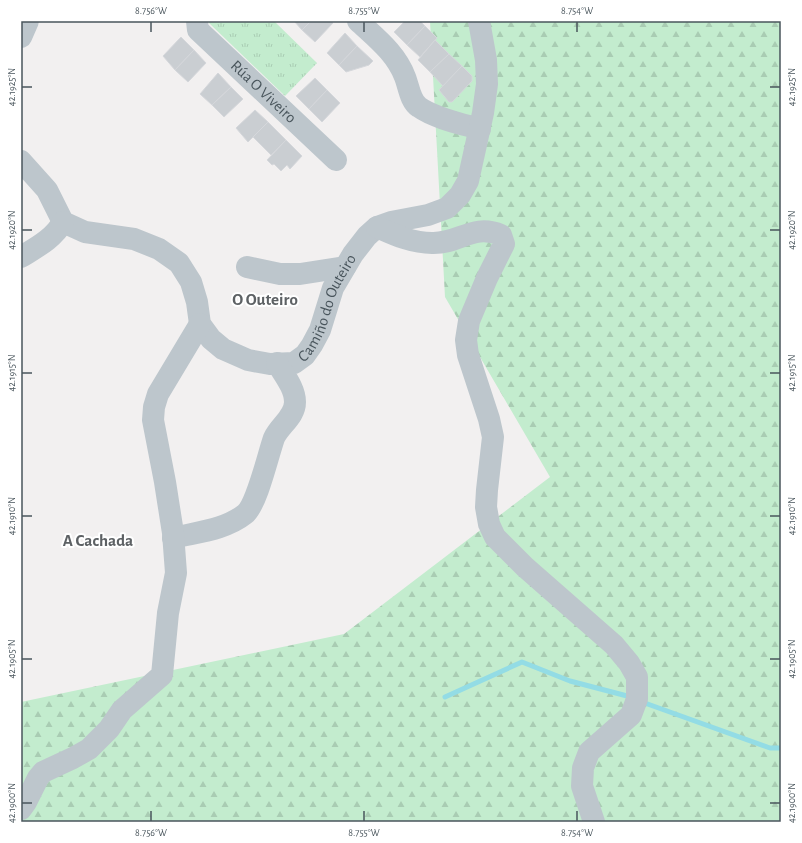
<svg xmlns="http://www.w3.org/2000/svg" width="802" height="843" viewBox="0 0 802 843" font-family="'Alegreya Sans',sans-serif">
<defs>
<pattern id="grass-tufts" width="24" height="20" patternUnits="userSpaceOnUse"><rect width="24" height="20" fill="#c3ecce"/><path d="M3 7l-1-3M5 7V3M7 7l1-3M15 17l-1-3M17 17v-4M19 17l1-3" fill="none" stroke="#a9ccb3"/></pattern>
<pattern id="forest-firs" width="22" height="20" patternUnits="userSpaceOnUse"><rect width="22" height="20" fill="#c3ecce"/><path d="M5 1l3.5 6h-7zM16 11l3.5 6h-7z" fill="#a9ccb3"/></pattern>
</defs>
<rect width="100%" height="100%" fill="#f2f0f0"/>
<polygon fill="url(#grass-tufts)" points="209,21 274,21 317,63 285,96 209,23"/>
<polygon fill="url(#forest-firs)" points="430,21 781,21 781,822 21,822 21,702 344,634 550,477 445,297"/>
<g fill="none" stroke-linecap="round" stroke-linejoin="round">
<g stroke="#93dce5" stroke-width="5">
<polyline points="445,697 522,662 570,681 631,697"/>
<polyline points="642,702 770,748 781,748"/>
</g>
</g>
<g fill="#caced2" stroke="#d5d7db">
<polygon points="294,21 311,21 302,30"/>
<polygon points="311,21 331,21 333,23 315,42 302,30"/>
<polygon points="405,21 420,21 425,26 407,45 394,32"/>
<polygon points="425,26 437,38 420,57 407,45"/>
<polygon points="345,33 357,46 339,65 327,53"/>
<polygon points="181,37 194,50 175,70 163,56"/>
<polygon points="435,40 449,54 430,72 418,60"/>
<polygon points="357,46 373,61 369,65 346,72 339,65"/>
<polygon points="194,50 206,63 188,82 175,70"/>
<polygon points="449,54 462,66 443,86 430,72"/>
<polygon points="462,66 472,76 472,81 452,102 449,102 439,90"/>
<polygon points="218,73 231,87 212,105 200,94"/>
<polygon points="315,78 327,90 309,109 296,96"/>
<polygon points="231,87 243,99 224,117 212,105"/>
<polygon points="327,90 340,103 322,122 309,109"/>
<polygon points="255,110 268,122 248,142 236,128"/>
<polygon points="268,122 286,140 271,155 253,137"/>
<polygon points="286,140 302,156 290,169 287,165 281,171 274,164 272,165 267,160"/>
</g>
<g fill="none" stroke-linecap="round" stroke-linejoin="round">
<g stroke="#bdc6cc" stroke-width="22">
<path id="s1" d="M197 21 198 30 336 160"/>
<path d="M358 21C376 38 396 53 405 77 409 87 410 101 419 107 434 118 462 124 480 129"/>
<polyline points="21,37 28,21"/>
<path id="s2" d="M21 161 47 190 63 222 85 232 134 239 159 249 179 263 191 282 197 302 200 324 211 339 223 349 248 360 270 364 294 363 305 355 312 345 320 330 333 288 353 254 367 236 377 227 391 222 428 215 447 208 460 195 468 181 483 113 487 84 486 60 479 21"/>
<path d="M377 227C395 235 412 243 432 243 459 244 473 223 501 235L504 244 487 278 469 321 466 340 468 355 489 419 493 437 487 490 486 507 489 524 495 537 525 567 614 645 629 663 637 677V699L631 715 589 752 583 768 582 786 594 822"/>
<path d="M21 257C37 247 53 239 63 222"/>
<polyline points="247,267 280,274 300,274 345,267"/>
<path d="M173 538C197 532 225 530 245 514 257 504 268 455 274 438 280 425 295 417 295 402 295 388 284 375 277 363"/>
<polyline points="21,809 26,802 38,778 43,772 73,758 89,749 109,729 122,710 162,675 168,613 176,573 173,533 165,482 153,420 154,407 158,394 200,324"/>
</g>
</g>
<path fill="none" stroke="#49555c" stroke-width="1.5" d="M151 22V32M364 22V32M577 22V32M22 87H32M770 87H780M22 230H32M770 230H780M22 373H32M770 373H780M22 516H32M770 516H780M22 659H32M770 659H780M22 803H32M770 803H780M151 811V821M364 811V821M577 811V821"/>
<g text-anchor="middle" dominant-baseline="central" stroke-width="4" stroke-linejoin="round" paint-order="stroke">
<g font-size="16" fill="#49555c" stroke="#fff">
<text stroke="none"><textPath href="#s1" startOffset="99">Rúa O Viveiro</textPath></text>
<text stroke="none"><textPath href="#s2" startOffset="439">Camiño do Outeiro</textPath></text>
</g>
<g font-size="17" font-weight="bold" fill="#5d6164" stroke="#fff">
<text x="265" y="299">O Outeiro</text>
<text x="98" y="540">A Cachada</text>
</g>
</g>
<rect width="802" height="843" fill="none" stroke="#ffffff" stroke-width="44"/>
<rect x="22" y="22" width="758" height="799" fill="none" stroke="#49555c" stroke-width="1.5"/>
<g font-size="10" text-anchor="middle" fill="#49555c">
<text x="151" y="14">8.756°W</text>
<text x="364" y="14">8.755°W</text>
<text x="577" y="14">8.754°W</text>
<text transform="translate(11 87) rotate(-90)" y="4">42.1925°N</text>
<text transform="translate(791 87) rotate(-90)" y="4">42.1925°N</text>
<text transform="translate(11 230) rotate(-90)" y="4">42.1920°N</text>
<text transform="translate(791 230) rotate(-90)" y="4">42.1920°N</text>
<text transform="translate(11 373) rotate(-90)" y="4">42.1915°N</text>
<text transform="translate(791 373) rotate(-90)" y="4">42.1915°N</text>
<text transform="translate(11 516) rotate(-90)" y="4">42.1910°N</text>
<text transform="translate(791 516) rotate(-90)" y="4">42.1910°N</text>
<text transform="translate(11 659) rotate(-90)" y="4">42.1905°N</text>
<text transform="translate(791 659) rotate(-90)" y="4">42.1905°N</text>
<text transform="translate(11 803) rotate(-90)" y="4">42.1900°N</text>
<text transform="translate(791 803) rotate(-90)" y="4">42.1900°N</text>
<text x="151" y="836">8.756°W</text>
<text x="364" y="836">8.755°W</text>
<text x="577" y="836">8.754°W</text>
</g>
</svg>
